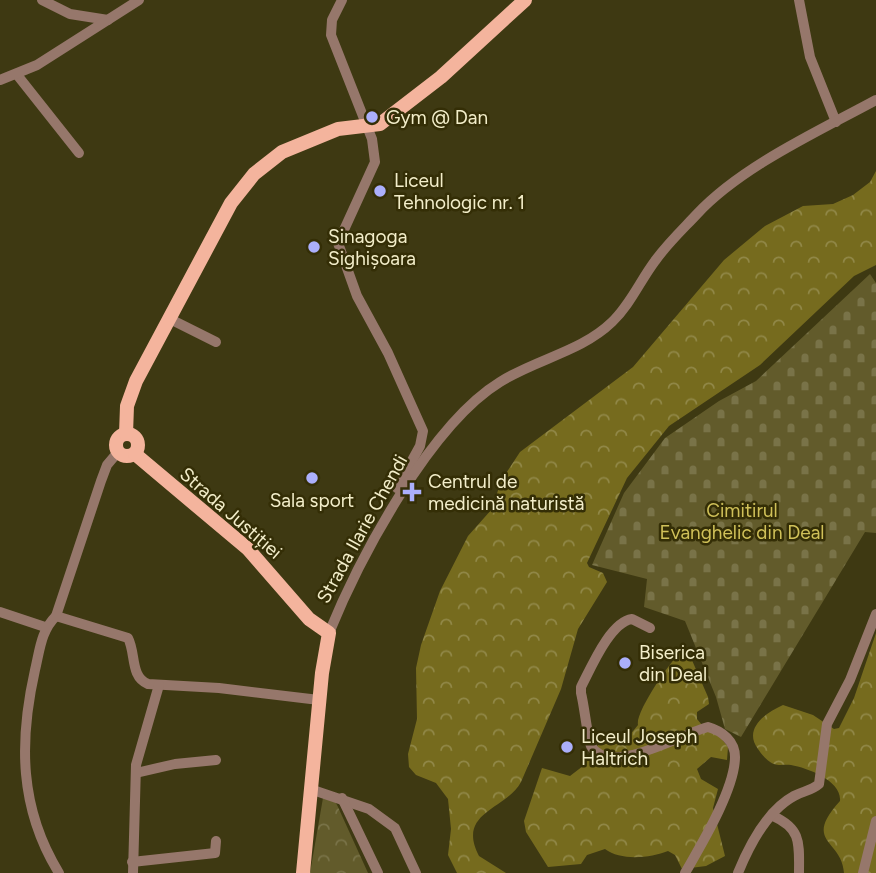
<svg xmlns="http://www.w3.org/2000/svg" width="876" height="873" viewBox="0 0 876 873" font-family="Figtree,sans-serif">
<defs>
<pattern id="forest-crowns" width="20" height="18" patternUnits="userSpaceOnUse" patternTransform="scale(1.75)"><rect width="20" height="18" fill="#766b1e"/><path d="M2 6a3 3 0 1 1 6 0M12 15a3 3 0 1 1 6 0" fill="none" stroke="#918848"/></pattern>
<pattern id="cemetery-stones" width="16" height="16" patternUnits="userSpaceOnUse" patternTransform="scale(1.75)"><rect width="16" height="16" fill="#625b2b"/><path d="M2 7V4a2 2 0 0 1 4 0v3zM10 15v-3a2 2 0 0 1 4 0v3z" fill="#797348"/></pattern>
<pattern id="park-crowns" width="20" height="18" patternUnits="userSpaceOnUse" patternTransform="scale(1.75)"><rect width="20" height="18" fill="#625b2b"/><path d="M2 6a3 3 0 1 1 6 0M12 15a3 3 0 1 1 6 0" fill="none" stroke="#797348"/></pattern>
</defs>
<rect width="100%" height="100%" fill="#3e3912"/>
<g fill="url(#forest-crowns)">
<path d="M876 171V265L854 276 760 365 669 426 627 478 587 563 589 567 603 573 607 582 578 629 561 689 521 782C506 810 456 812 479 856L506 873H457L448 855 451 829 448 799 436 783 416 775 409 767 408 754 417 719 416 668 421 645 440 591 468 536 492 509 501 481 520 452 633 367 724 260 765 226 803 206 833 204 853 195 870 182Z"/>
<path d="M876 633V873H844C842 839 802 843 840 801 842 781 808 768 791 765 785 764 780 766 774 764 768 762 762 755 758 749 743 729 765 713 783 705L813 715 834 729 839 728 854 698Z"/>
<path d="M682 650 688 651 708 697 709 704 697 712V719L707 731 717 733 728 747 727 760 711 757 697 769 701 779 718 789 713 808 725 856 706 866 682 869 675 855 668 851C650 858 621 861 605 849L587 855 581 864 548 867 526 832 524 821 542 768 570 776 583 766 598 745 625 741 638 725C635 712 671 661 682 650Z"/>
</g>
<polygon fill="url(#cemetery-stones)" points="870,274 876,283 876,533 865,532 741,737 725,729 716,697 685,621 644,607 647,579 592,565 624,493 665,438 719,401 756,381"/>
<polygon fill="url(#park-crowns)" points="323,798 335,801 338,807 368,873 310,873"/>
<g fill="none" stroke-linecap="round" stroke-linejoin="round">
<g stroke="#96776b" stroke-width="10">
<polyline points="42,0 70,14 108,20"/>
<polyline points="342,0 332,20 331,35 372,139 375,162 338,243 357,296 388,353 423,431 420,446 397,488"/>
<polyline points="799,0 810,57 836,122"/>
<polyline points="18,76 79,153"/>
<polyline points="0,80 37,65 139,0"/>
<polyline points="168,318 216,342"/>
<polyline points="0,612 45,627"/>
<path d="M56 616 128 638C136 653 130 677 148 684L219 688 319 700"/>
<path d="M650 628 632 619C610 622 591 668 581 687V693C584 704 588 740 591 746 609 778 683 733 708 727 722 731 735 741 735 757 735 789 701 845 685 873"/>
<path d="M329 633C360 557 430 425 500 382 536 359 581 352 612 322 630 305 640 281 655 261 667 244 683 229 697 214 742 166 819 131 876 100"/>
<polyline points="136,773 175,764 216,760"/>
<polyline points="313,790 369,809 395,828 416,873"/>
<polyline points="342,798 378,873"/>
<path d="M773 816C802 829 799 844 799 873"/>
<polyline points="132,862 215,853 216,841"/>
<path d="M59 873C19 808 19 741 35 670 40 649 41 631 56 616L101 481 107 465 118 452"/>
<polyline points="133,873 136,765 159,685"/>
<path d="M738 873C749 846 768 810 794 796 803 791 811 791 819 784L827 724 850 680 876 614"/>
<polyline points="863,873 876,821"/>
</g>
<g stroke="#f4b49d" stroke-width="14">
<circle cx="127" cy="445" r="11"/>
<polyline points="126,434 127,406 136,381 231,203 254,174 282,152 338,129 380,124 441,77 525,0"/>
<polyline points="135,454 248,549 309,619 329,633 322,673 303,873"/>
</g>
</g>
<g fill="#abaffb" stroke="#342e06" stroke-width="2.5">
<circle cx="372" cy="117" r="7"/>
<circle cx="380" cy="191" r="7"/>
<circle cx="314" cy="247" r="7"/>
<circle cx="312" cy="478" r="7"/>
<path d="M408.5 481.5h7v7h7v7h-7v7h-7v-7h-7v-7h7z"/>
<circle cx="625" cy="663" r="7"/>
<circle cx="567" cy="747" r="7"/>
</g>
<g text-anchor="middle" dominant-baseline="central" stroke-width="5" stroke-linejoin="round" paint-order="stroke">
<g font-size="19" fill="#f3eeca" stroke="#342e06" text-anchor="start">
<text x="386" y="117">Gym @ Dan</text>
<text x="394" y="180">Liceul<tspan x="394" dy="22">Tehnologic nr. 1</tspan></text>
<text x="328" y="236">Sinagoga<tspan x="328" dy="22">Sighișoara</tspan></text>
<text x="428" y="481">Centrul de<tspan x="428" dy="22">medicină naturistă</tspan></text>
<text x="312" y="500" text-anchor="middle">Sala sport</text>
<text x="639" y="652">Biserica<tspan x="639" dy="22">din Deal</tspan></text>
<text x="581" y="736">Liceul Joseph<tspan x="581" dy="22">Haltrich</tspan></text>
</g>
<g font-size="19" fill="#d0c159" stroke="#342e06">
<text x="742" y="510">Cimitirul<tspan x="742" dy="22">Evanghelic din Deal</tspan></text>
</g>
<g font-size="19" fill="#f3eeca" stroke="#342e06">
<text transform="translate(231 513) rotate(41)">Strada Justiției</text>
<text transform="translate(362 529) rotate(-61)">Strada Ilarie Chendi</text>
</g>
</g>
</svg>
